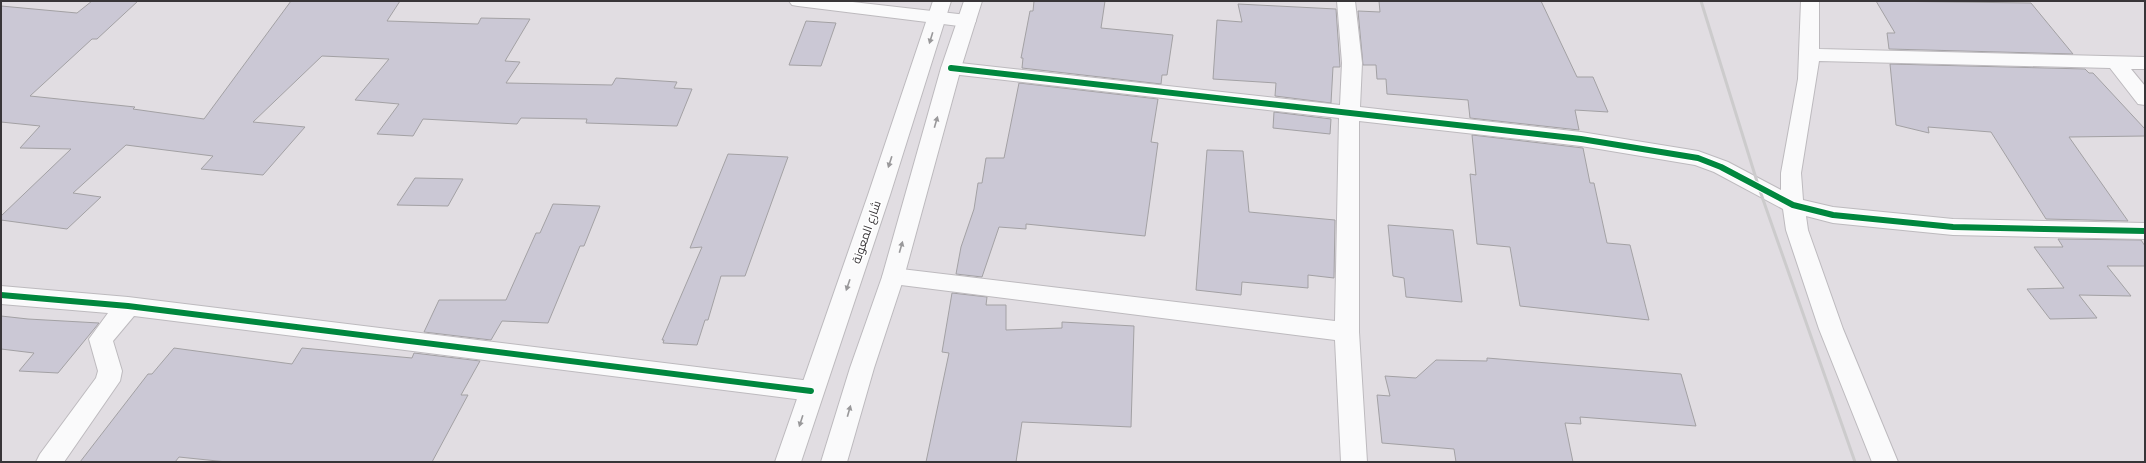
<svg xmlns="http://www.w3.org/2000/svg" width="2146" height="463" viewBox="0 0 2146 463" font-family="'Golos Text',Cairo,sans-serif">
<rect width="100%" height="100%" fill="#e1dde2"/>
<g fill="#cbc8d5" stroke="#a3a1a4">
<polygon points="92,1 138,1 97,39 92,39 30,96 135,107 133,109 204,119 291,1 400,1 387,21 478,24 481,18 530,19 505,61 520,62 506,83 612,85 616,78 677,82 674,88 692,89 677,126 586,123 587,119 521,118 517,124 423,119 413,136 377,134 399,104 355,100 389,59 322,56 253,122 305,127 263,175 201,169 213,156 126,145 73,193 101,197 67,229 1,220 1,216 71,149 20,148 40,126 1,122 1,6 77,13"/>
<polygon points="1034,1 1105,1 1101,28 1173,35 1167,75 1162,75 1161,84 1022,68 1023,58 1021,58 1030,11 1033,11"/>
<polygon points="1379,1 1541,1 1577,77 1593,77 1608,112 1575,110 1579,130 1470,118 1468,100 1387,94 1386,79 1377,79 1376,65 1363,65 1358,11 1380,12"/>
<polygon points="1876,1 2031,3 2073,54 1889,49 1887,33 1895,33"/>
<polygon points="1238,4 1336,9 1340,67 1333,67 1331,103 1275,96 1276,83 1213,79 1217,20 1242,22"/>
<polygon points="806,21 836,23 821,66 789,65"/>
<polygon points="1890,64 2085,69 2089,73 2093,73 2145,129 2145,136 2069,137 2128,221 2046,219 1991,132 1928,127 1929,133 1896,125"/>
<polygon points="1019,83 1158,99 1151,142 1158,143 1145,236 1026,224 1026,229 999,227 982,277 956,274 961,247 974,209 978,183 982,183 986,158 1004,158"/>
<polygon points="1274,112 1331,119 1330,134 1273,128"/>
<polygon points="1472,135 1583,148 1590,183 1594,183 1607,243 1630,245 1649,320 1520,306 1510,247 1477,244 1470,174 1476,175"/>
<polygon points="1207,150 1243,151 1249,212 1335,220 1334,278 1308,275 1308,288 1242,282 1241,295 1196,290"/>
<polygon points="728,154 788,157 745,276 721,276 708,320 705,320 697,345 663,343 664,340 662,340 702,247 690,248"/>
<polygon points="415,178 463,179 448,206 397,205"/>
<polygon points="553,204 600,206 584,246 580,246 548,323 502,321 491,340 424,332 439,300 506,300 536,233 540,233"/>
<polygon points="1388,225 1453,230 1462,302 1406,297 1404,278 1393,276"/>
<polygon points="2058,239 2141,240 2145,246 2145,266 2107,266 2131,296 2079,295 2097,318 2050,319 2027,289 2064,288 2034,247 2063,247"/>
<polygon points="952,293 987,297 986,305 1006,305 1006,330 1062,328 1062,322 1134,326 1131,427 1022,422 1016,462 926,462 949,353 942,352"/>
<polygon points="1,316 28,319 99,323 58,373 19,371 34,353 1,349"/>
<polygon points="174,348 292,364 302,348 412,358 414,353 480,361 461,395 468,395 432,462 227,462 179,457 175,462 80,462 148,374 152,374"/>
<polygon points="1487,358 1681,374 1696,426 1580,417 1581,424 1565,423 1573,462 1456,462 1454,449 1382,443 1377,395 1390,396 1385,376 1416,378 1436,360 1487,361"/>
</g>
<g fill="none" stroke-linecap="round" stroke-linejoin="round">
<defs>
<g id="minor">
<polygon points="789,1 844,1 967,15 973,17 976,21 973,25 967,27 798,6 792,5"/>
<polygon points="1337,1 1355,1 1362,63 1360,107 1581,132 1698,151 1728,162 1781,190 1781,173 1798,79 1801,1 1819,1 1819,49 2145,57 2145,69 2131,69 2145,86 2145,105 2138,104 2110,68 1819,61 1801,173 1803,200 1833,207 1953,219 2145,223 2145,239 1953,235 1833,223 1806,216 1808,230 1843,329 1898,462 1872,462 1819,329 1786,230 1783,209 1714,172 1695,165 1581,146 1359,121 1359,332 1367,462 1341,462 1335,340 885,283 882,277 885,271 893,268 1335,321 1339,118 951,74 944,72 941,68 944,64 951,62 1340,105 1342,63"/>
<polygon points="1,286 128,297 811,381 820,384 823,391 820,398 811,401 134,316 113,341 122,371 120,381 64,462 36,462 40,454 96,378 98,371 89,339 108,313 1,304"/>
</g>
<g id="highway">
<polygon points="933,1 951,1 890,195 801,462 775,462 868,195"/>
<polygon points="964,1 982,1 961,68 904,277 874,368 847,462 821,462 850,368 882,277 941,68"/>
</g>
</defs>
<use href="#minor" stroke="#bdbabe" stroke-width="2"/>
<use href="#highway" stroke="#bdbabe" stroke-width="2"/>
<use href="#minor" fill="#fafafb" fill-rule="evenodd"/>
<use href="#highway" fill="#fafafb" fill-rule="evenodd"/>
<polyline stroke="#cccbcc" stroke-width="3" points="1701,1 1759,188 1855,462"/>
<defs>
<g id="cycleway">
<polyline points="951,68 1581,139 1698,158 1721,167 1793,205 1833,215 1953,227 2145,231"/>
<polyline points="1,295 128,306 811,391"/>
</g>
</defs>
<use href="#cycleway" stroke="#fff" stroke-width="8"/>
<use href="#cycleway" stroke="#00873e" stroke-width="6"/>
</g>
<defs><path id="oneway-solid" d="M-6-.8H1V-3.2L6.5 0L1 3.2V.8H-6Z"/></defs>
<g fill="#99989a">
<use href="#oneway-solid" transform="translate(931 38) rotate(107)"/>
<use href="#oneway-solid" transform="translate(936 122) rotate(-74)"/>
<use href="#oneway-solid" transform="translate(890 162) rotate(108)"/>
<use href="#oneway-solid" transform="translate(901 247) rotate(-74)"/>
<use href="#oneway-solid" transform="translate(848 285) rotate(109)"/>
<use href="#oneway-solid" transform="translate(849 411) rotate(-74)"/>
<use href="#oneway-solid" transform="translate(801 421) rotate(108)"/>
</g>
<g text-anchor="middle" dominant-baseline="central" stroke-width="3" stroke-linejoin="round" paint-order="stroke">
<g font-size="12" fill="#383538" stroke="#fff">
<text transform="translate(866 232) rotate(-71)">شارع المعونة</text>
</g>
</g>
<rect width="2146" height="463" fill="none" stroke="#383538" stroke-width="4"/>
</svg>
